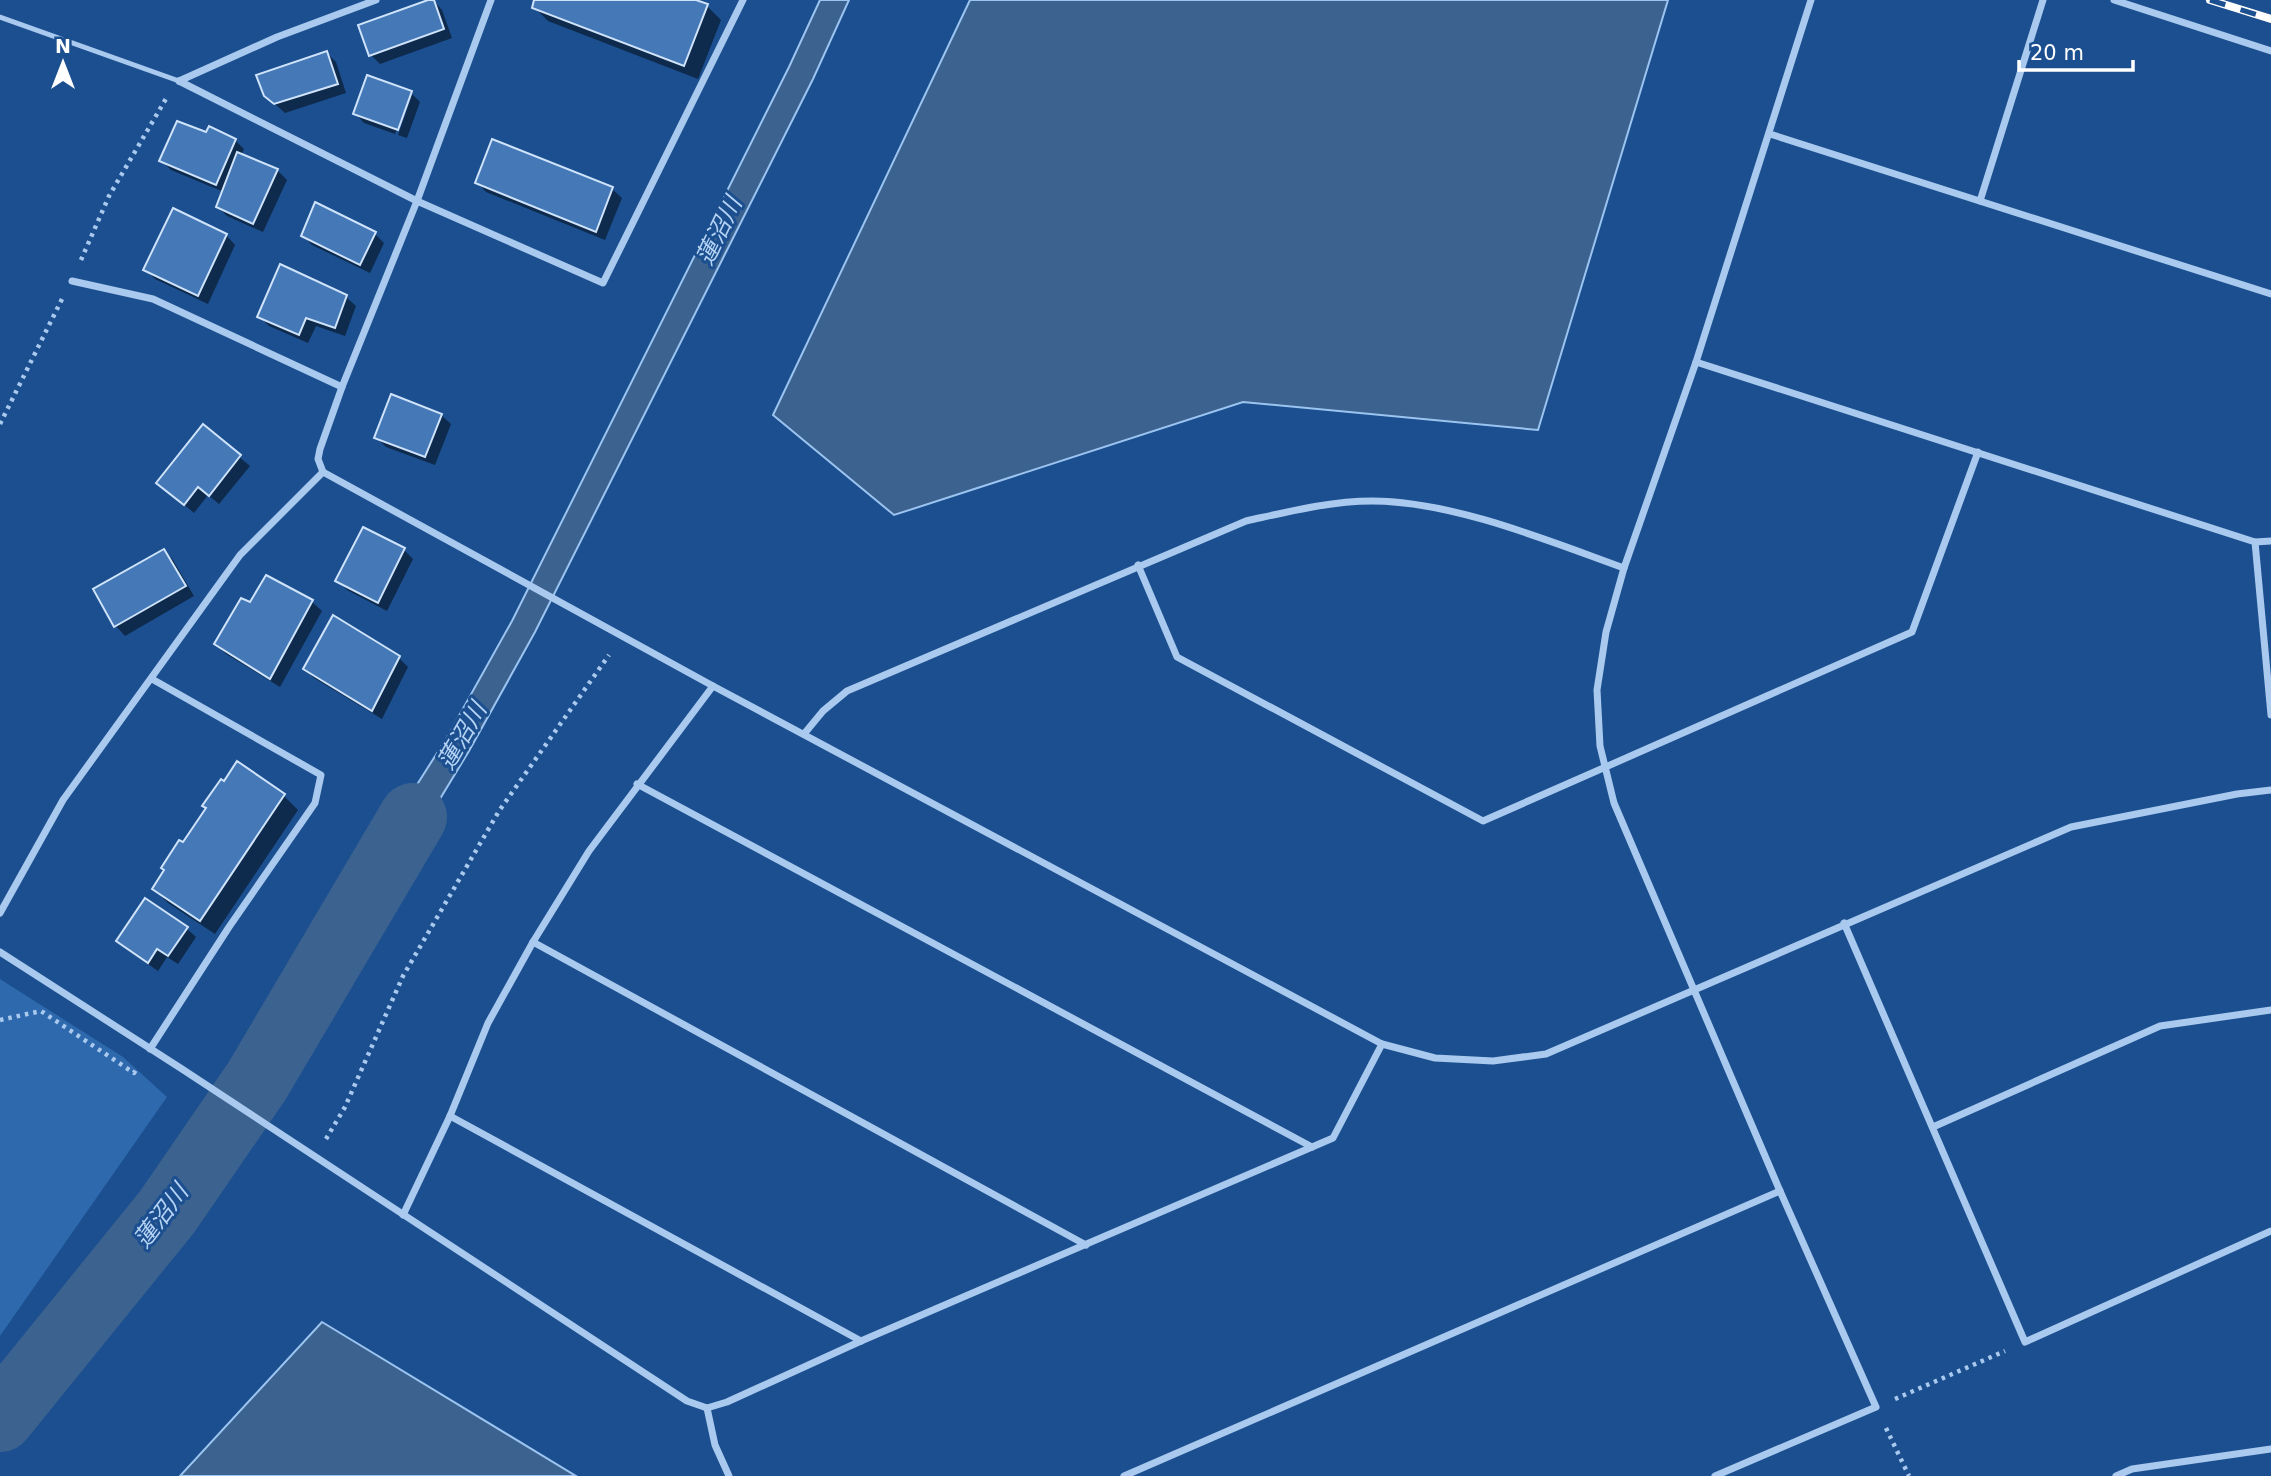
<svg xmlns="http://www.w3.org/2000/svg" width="2271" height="1476" viewBox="0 0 2271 1476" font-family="'DejaVu Sans','Noto Sans JP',sans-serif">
<rect width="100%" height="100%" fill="#1b4f8f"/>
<polygon fill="#2e69ad" points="0,979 123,1057 167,1097 0,1336"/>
<g fill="#3c6290" stroke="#9cc4f0" stroke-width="2">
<polygon points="820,0 849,0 813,79 535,632 469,751 375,906 353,892 397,816 446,739 512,621 789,67"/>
<polygon points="970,0 1668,0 1538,430 1243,402 894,515 773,415"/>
<polygon points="322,1322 576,1476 180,1476"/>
</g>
<g fill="#0007">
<polygon points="433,0 442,10 452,38 380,64 371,55"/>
<polygon points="536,0 691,0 707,6 721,20 698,79 548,21 534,7"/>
<polygon points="327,53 336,62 346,93 285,113 265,95"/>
<polygon points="411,93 420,102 407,138 398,135 412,95 409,95 395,134 364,123 355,113"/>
<polygon points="207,134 235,140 244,149 241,156 277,170 287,180 263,232 227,216 218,207 224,192 171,170 161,160"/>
<polygon points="477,182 612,189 622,198 605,240 486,192"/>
<polygon points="375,234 384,243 370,273 312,245 303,236"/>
<polygon points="226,235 235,245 208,304 155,279 146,270"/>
<polygon points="346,297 356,306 345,336 316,326 308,343 269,326 259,316"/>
<polygon points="441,415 451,424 435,465 386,447 376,437"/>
<polygon points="203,427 250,466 219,504 208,495 194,513 159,483"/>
<polygon points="404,550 413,559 387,611 347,590 338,581"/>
<polygon points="164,551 173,560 194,596 125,636 116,626 95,590"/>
<polygon points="267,577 312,602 322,611 280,687 226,654 216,644 250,604"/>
<polygon points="399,658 408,667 382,719 314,678 305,669"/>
<polygon points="237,764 284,796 298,810 215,934 168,903 154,889"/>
<polygon points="186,928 196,937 178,964 167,957 158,971 128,950 118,941"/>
</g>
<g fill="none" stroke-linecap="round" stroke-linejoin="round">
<polyline stroke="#3c6290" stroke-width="68" points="0,1418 167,1212 257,1081 413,817"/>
</g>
<g fill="#4478b7" stroke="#cfe3fa" stroke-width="2">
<polygon points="428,0 434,0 444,29 369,56 358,25"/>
<polygon points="534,0 696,0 708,4 684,66 532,8"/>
<polygon points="327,51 338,84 274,104 264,96 256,75"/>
<polygon points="367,75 412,91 398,130 353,114"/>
<polygon points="177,121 206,132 209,126 236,139 216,185 159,161"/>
<polygon points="492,139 613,187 596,232 475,183"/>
<polygon points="237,152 278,169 253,224 216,207"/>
<polygon points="315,202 376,232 360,265 301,236"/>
<polygon points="173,208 227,234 198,296 143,270"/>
<polygon points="280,264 347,295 335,328 306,318 299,335 257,317"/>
<polygon points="391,394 442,414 425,457 374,438"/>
<polygon points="203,424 241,455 209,496 198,487 184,505 156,483"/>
<polygon points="363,527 405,548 378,603 335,581"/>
<polygon points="164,549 186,586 114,627 93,589"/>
<polygon points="266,575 313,600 270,679 214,644 241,598 250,602"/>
<polygon points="333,615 400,656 372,711 303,669"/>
<polygon points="237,761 285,794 200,921 152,889 164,870 161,868 179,840 183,842 206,808 202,806 221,779 224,781"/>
<polygon points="145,898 188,927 168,956 157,949 148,963 116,941"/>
</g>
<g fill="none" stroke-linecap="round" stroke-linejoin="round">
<g stroke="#a9c9ee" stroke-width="4.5" stroke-dasharray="3.5 5" stroke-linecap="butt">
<polyline points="81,260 109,196 167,97"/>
<polyline points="0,424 62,299"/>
<polyline points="0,1020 41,1011 134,1073 137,1068"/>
<polyline points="326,1139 345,1107 403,976 499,811 609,655"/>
<polyline points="1895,1399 2005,1351"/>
<polyline points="1886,1428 1909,1476"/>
</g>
<polyline stroke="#a9c9ee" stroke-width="5" points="0,17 179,81"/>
<g stroke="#a9c9ee" stroke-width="7">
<polyline points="491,0 417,201 342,387 320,449 318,459 323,472 713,686 1382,1044 1435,1058 1493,1061 1546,1054 2071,827 2237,794 2271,790"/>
<polyline points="2114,0 2271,51"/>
<polyline points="179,81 417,201 603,283 743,0"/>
<polyline points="179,81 277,37 376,0"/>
<polyline points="1770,134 2271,294"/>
<polyline points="1980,201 2043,0"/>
<polyline points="72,281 153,299 342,387"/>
<polyline points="1696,362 2255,542 2271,715"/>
<polyline points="2255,542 2271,541"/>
<polyline points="1138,565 1177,657 1483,821 1912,632 1978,452"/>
<path d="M804 734 823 711 847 691 1246 521C1287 512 1330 501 1372 501 1452 501 1549 541 1624 568"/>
<polyline points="637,784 1312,1147"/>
<polyline points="0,913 63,800 240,555 323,472"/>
<polyline points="1844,923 2025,1342 2271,1231"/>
<polyline points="533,942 1086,1245"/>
<polyline points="0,952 182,1069 687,1401 707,1408 727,1402 861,1341 1333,1138 1382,1044"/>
<polyline points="150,1049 229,927 315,803 321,775 152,679"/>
<polyline points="450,1116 861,1341"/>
<polyline points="1933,1127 2160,1026 2271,1010"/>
<polyline points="403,1215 450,1116 488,1023 533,942 589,851 713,686"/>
<polyline points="707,1408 715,1445 729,1476"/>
<polyline points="1124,1476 1780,1191"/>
<polyline points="1715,1476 1876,1407 1780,1191 1614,803 1600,746 1597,690 1606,632 1624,568 1696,362 1811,0"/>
<polyline points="2116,1476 2132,1469 2271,1449"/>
</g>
<defs>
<polyline id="rail" points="2210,0 2271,19"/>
</defs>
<use href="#rail" stroke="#fff" stroke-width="8"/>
<use href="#rail" stroke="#1b4f8f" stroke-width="5" stroke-dasharray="16" stroke-linecap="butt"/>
</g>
<g text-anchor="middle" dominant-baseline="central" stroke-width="6" stroke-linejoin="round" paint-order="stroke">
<g font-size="24" font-style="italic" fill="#b5d3f5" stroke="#1b4f8f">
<text transform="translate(719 231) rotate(-64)">蓮沼川</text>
<text transform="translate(462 736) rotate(-60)">蓮沼川</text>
<text transform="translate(161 1216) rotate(-53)">蓮沼川</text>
</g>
</g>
<g transform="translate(63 63)" stroke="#1b4f8f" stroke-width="5" paint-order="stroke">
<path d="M0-5L12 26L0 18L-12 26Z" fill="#ffffff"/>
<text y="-10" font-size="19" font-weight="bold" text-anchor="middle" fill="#ffffff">N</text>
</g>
<path d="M2019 60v10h114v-10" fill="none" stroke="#ffffff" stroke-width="3.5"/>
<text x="2030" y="60" font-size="21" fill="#ffffff" stroke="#1b4f8f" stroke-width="5" paint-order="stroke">20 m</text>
</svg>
